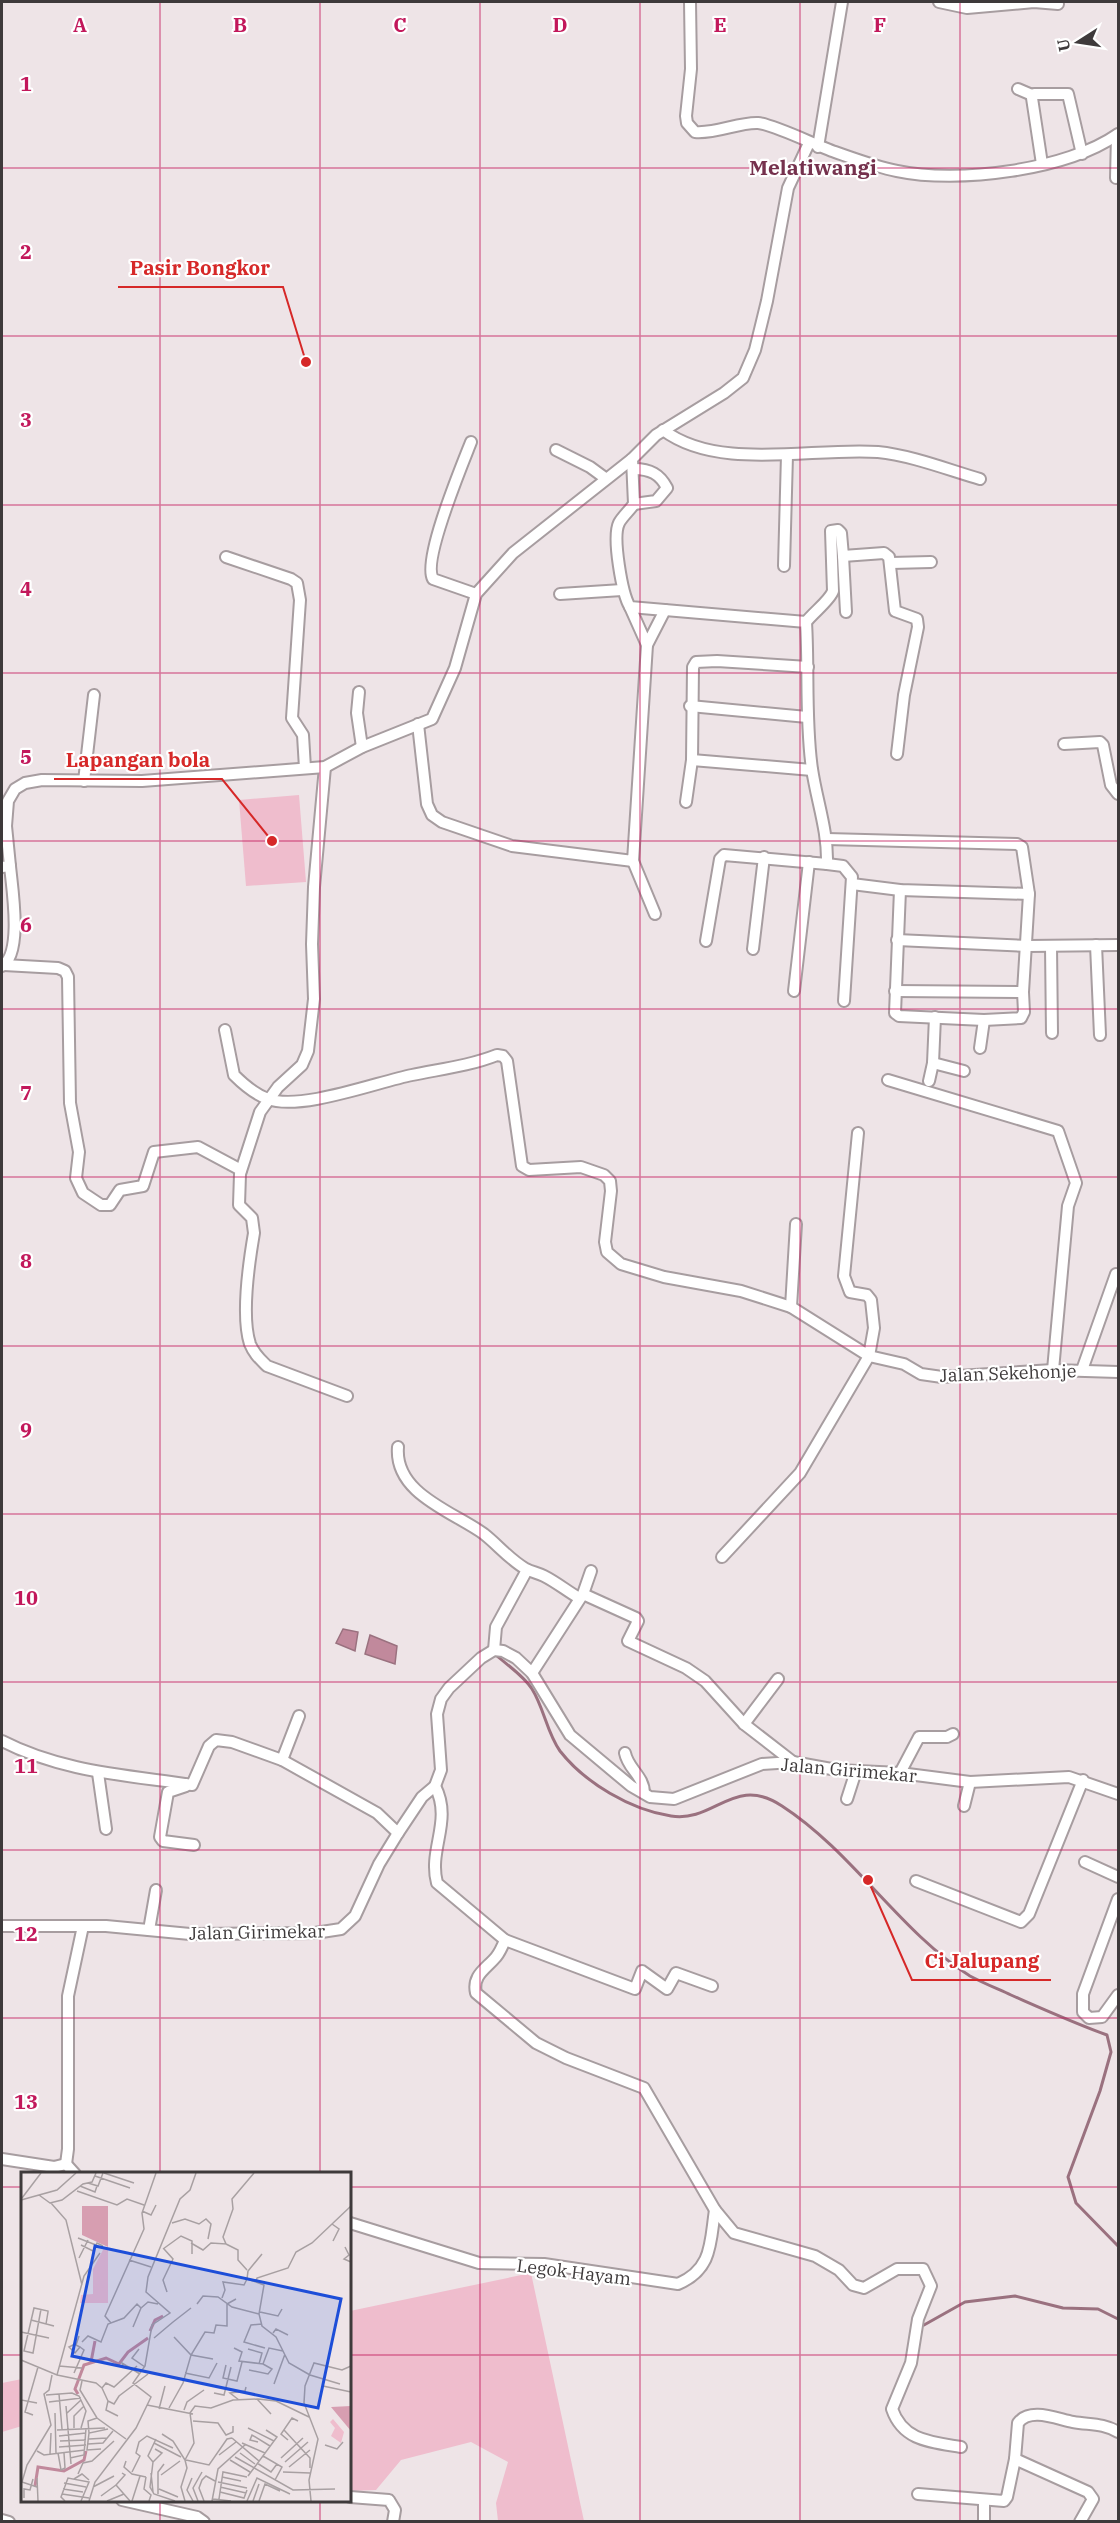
<svg xmlns="http://www.w3.org/2000/svg" width="1120" height="2523" viewBox="0 0 1120 2523" font-family="'IBM Plex Serif',serif">
<rect width="100%" height="100%" fill="#eee4e7"/>
<g fill="#efbdcd">
<polygon points="299,795 306,882 246,886 239,800"/>
<polygon points="531,2273 584,2521 498,2521 496,2503 508,2462 471,2442 401,2460 376,2490 350,2491 350,2311"/>
<polygon points="22,2379 22,2426 2,2432 2,2383"/>
</g>
<g fill="#c1899c" stroke="#9a717f" stroke-width="1.5">
<polygon points="343,1629 358,1632 355,1651 336,1643"/>
<polygon points="370,1635 397,1646 395,1664 365,1654"/>
</g>
<g fill="none" stroke-linecap="round" stroke-linejoin="round">
<g stroke="#9a717f" stroke-width="3">
<path d="M496 1655C507 1665 524 1676 532 1689 544 1708 547 1733 560 1751 585 1783 631 1810 671 1816 715 1823 734 1774 782 1806 853 1852 900 1932 970 1976 983 1983 998 1989 1011 1995 1043 2009 1074 2023 1107 2035L1111 2052 1100 2091 1068 2177 1076 2203 1118 2246"/>
<polyline points="924,2325 965,2302 1015,2296 1063,2308 1098,2309 1118,2319"/>
</g>
<defs>
<g id="minor">
<path d="M690 2 691 69 686 116 687 123 695 132C716 134 739 122 758 123 773 124 817 146 835 152 855 159 876 167 897 171 958 184 1067 170 1118 134"/>
<polyline points="939,2 967,8 1034,2 1058,4"/>
<polyline points="1018,89 1032,95"/>
<polyline points="818,147 842,2"/>
<polyline points="1042,164 1032,98 1034,94 1068,94 1082,154"/>
<polyline points="1116,178 1117,135"/>
<path d="M663 430C719 472 812 447 878 452 910 455 949 470 980 479"/>
<path d="M471 442C462 465 422 561 433 579L476 594"/>
<polyline points="556,450 590,467 605,478"/>
<path d="M632 459 634 504C630 510 622 517 619 523 612 537 622 594 630 607L806 622C809 671 805 720 812 769 817 802 828 831 827 864L724 855 720 859 706 941"/>
<path d="M634 469C650 469 660 474 667 488L656 501 634 504"/>
<polyline points="843,556 846,612"/>
<polyline points="226,557 291,579 297,583 300,600 292,718 303,735 305,768"/>
<polyline points="891,563 931,562"/>
<polyline points="784,566 787,455"/>
<polyline points="560,594 622,590"/>
<polyline points="630,607 647,645 665,610"/>
<path d="M806 622C814 612 830 600 833 591L831 531 838 530 841 533 843 556 884 553 889 557 895 611 917 619 918 627 904 695 897 754"/>
<polyline points="359,692 357,713 362,747"/>
<polyline points="690,706 807,717"/>
<polyline points="418,724 427,804 432,815 442,822 512,846 633,861 647,645"/>
<polyline points="1064,744 1100,742 1103,745 1111,785 1118,794"/>
<polyline points="692,760 812,770"/>
<path d="M325 767 314 887 312 944 314 999 308 1051 302 1065 278 1087 260 1112 240 1174 239 1205 252 1218 254 1233C249 1262 241 1316 250 1344 254 1354 260 1359 267 1366L347 1396"/>
<polyline points="84,781 94,695"/>
<polyline points="686,802 692,760 693,667 696,662 717,661 808,667"/>
<polyline points="827,839 1017,844 1022,847 1029,894 1023,992 895,991"/>
<polyline points="633,861 655,914"/>
<polyline points="827,864 843,866 852,877 844,1001"/>
<polyline points="2,867 10,866 6,826 8,801 15,789 25,783 42,780 142,781 325,767 362,747 432,719 455,668 476,594 513,553 632,459 656,435 724,393 743,378 755,350 767,301 788,188 809,143"/>
<polyline points="852,884 900,890 1029,894"/>
<polyline points="900,890 895,1013 899,1016 984,1020 1021,1018 1024,1012 1023,992"/>
<polyline points="897,940 1028,946 1118,945"/>
<polyline points="1096,945 1100,1035"/>
<polyline points="1051,946 1052,1033"/>
<polyline points="753,949 764,857"/>
<polyline points="4,965 58,968 65,971 68,977 70,1103 79,1152 76,1178 83,1193 101,1205 110,1205 120,1190 143,1186 154,1152 198,1147 241,1170"/>
<path d="M2 966C23 954 12 888 10 866"/>
<polyline points="794,991 809,862"/>
<path d="M225 1030 234 1075C243 1084 257 1095 268 1099 301 1111 377 1082 412 1075 441 1069 469 1066 497 1055L503 1056 507 1061 522 1166 529 1170 581 1167 604 1175 610 1181 611 1191 605 1242 607 1252 621 1264 664 1277 741 1291 791 1307 869 1356 904 1364 921 1374 942 1377 1053 1370 1118 1372"/>
<polyline points="980,1048 984,1020"/>
<polyline points="933,1063 964,1071"/>
<polyline points="888,1080 1058,1131 1076,1183 1068,1206 1053,1370"/>
<polyline points="929,1081 933,1063 935,1017"/>
<polyline points="791,1307 796,1224"/>
<polyline points="1082,1370 1116,1274"/>
<path d="M398 1447C394 1494 454 1512 484 1534 498 1545 510 1560 526 1569 532 1572 538 1573 544 1576 556 1582 567 1591 579 1598"/>
<polyline points="722,1557 800,1473 869,1356 874,1328 871,1300 867,1295 850,1292 844,1276 858,1133"/>
<polyline points="583,1594 636,1618 638,1621 628,1641 686,1668 705,1681 744,1724 793,1762"/>
<polyline points="494,1650 496,1627 527,1570"/>
<polyline points="532,1673 583,1594 591,1571"/>
<polyline points="744,1724 778,1679"/>
<path d="M2 1741C62 1772 127 1775 192 1785L209 1746 216 1740 232 1742 282 1760 299 1716"/>
<path d="M625 1753C628 1769 644 1776 644 1793"/>
<polyline points="282,1760 377,1813 398,1833"/>
<polyline points="98,1773 106,1829"/>
<polyline points="900,1773 919,1737 947,1737 953,1734"/>
<polyline points="186,1786 168,1792 160,1837 163,1841 194,1845"/>
<path d="M435 1786C453 1821 428 1849 437 1883L505 1940C503 1945 500 1952 496 1957 486 1969 472 1975 476 1993L536 2043 566 2058 644 2088 715 2210 734 2233 815 2256 839 2270 853 2285 864 2288 897 2269H923L931 2286 918 2319 911 2363 892 2409C903 2441 931 2442 961 2447"/>
<polyline points="847,1799 856,1771"/>
<polyline points="964,1806 970,1782"/>
<polyline points="1085,1862 1118,1877"/>
<polyline points="916,1881 1021,1922 1029,1914 1083,1780"/>
<polyline points="1118,1899 1083,1994 1083,2012 1089,2018 1102,2017 1118,1995"/>
<polyline points="2,1926 106,1926 190,1934 315,1933 341,1929 355,1916 379,1864 398,1833 422,1797 435,1786 441,1770 437,1714 441,1699 449,1688 481,1658 494,1650 503,1651 516,1658 532,1673 570,1735 631,1786 650,1797 674,1799 762,1764 793,1762 837,1770 900,1773 970,1782 1069,1777 1118,1794"/>
<polyline points="149,1930 156,1890"/>
<polyline points="505,1940 635,1989 642,1971 667,1989 676,1973 712,1986"/>
<polyline points="2,2159 54,2167 66,2164"/>
<polyline points="66,2164 68,2149 68,1996 83,1926"/>
<polyline points="66,2164 75,2174"/>
<path d="M350 2223 479 2263 544 2264 678 2284C713 2269 710 2242 715 2210"/>
<path d="M1015 2459 1018 2423C1030 2407 1057 2419 1073 2422 1090 2425 1103 2423 1118 2432"/>
<polyline points="918,2494 1004,2501 1007,2497 1015,2459 1088,2492 1093,2499 1080,2522"/>
<polyline points="350,2497 389,2500 395,2510 393,2522"/>
<polyline points="122,2500 197,2517 204,2522"/>
<polyline points="2,2520 9,2522"/>
<polyline points="984,2522 984,2500"/>
</g>
</defs>
<use href="#minor" stroke="#a79da0" stroke-width="14"/>
<use href="#minor" stroke="#fff" stroke-width="10"/>
</g>
<path fill="none" stroke="#c2185b" stroke-width="1.5" stroke-opacity="0.55" d="M160 2V2174M320 2V2174M480 2V2522M640 2V2522M800 2V2522M960 2V2522M2 168H1118M2 336H1118M2 505H1118M2 673H1118M2 841H1118M2 1009H1118M2 1177H1118M2 1346H1118M2 1514H1118M2 1682H1118M2 1850H1118M2 2018H1118M2 2187H22M350 2187H1118M2 2355H22M350 2355H1118M160 2500V2522M320 2500V2522"/>
<g text-anchor="middle" dominant-baseline="central" stroke-width="4.5" stroke-linejoin="round" paint-order="stroke">
<g font-size="18" fill="#3e3a3b" stroke="#fff">
<text transform="translate(1008 1373) rotate(-2)">Jalan Sekehonje</text>
<text transform="translate(849 1770) rotate(5)">Jalan Girimekar</text>
<text transform="translate(257 1932) rotate(-1)">Jalan Girimekar</text>
<text transform="translate(574 2272) rotate(7)">Legok Hayam</text>
</g>
<g font-size="21" font-weight="bold" fill="#75314d" stroke="#fff">
<text x="813" y="167">Melatiwangi</text>
</g>
</g>
<g transform="translate(21 2172)">
<rect width="330" height="330" fill="#eee4e7"/>
<path d="M83 76H87V131H59L60 123 72 122V97ZM312 247 323 260 320 271 310 264 314 256 309 250Z" fill="#efbdcd"/>
<path d="M61 34H87V75L61 63ZM330 234V259L310 235Z" fill="#d79eb1"/>
<path fill="none" stroke="#c1899c" stroke-width="3" d="M129 159 134 148 142 144M70 190 74 169M57 222 54 217 63 193 85 186 98 192 107 180 127 166M14 314 17 295 43 299 63 288 65 279"/>
<path fill="none" stroke="#a8a0a2" stroke-width="1.5" d="M83 1 113 11M74 4 109 16M67 11 77 14 82 1M59 14 74 20 76 14M56 19 96 33 106 27 123 33M18 23 29 31 41 28 62 12 71 10 75 1M1 26 20 1M0 28 36 18 55 1M30 31 45 48 61 113M121 39 130 43 135 33M151 51 164 47 178 52 185 47 190 52 187 67M311 52 318 57 312 69M57 66 75 73M170 71 182 78 190 71 205 72 202 65 212 37 211 27 233 1M205 72 217 78V88L226 98M60 73 72 79 76 71 82 74M324 75 328 83 323 87 330 90M142 77 160 64 171 69V82M143 77 152 87 142 108 146 120M58 86 67 68M108 88 130 95M235 110 226 107 227 99 241 82M201 126 204 118 202 110 223 113 226 107M176 132 182 124 197 125 211 135 238 142M20 137 12 181 3 179 13 136 27 139V140L25 152M239 140 257 144 261 137M10 148 33 154M152 150 170 136M90 151 84 144 123 57 121 41 135 1M241 152 230 153 223 170 244 176M112 155 120 136M0 160 28 166M252 161 255 157 267 163M153 165 170 183 192 187M133 166 152 150M61 170 67 164 80 170 87 152 103 146 116 132 120 136 127 130 137 132M56 171 48 175 54 181 59 175 55 173 58 164M213 176 221 180 218 189 242 192 248 176 262 179M118 177 111 186 124 195M227 177 241 181 238 192M0 188 36 203 63 104 79 81M205 193 202 206 216 209 221 190M38 194 61 196M102 194 101 191 119 202M228 198 247 202 251 197 242 192M53 201 63 178 59 175M164 201 188 206 196 191M36 203 75 211 81 216 85 211 93 215 116 194M289 203 268 191 255 165 241 154 238 142 243 113 235 110 236 106 267 96 275 80 291 71 330 34M289 203 319 212M61 209 59 218 76 246 105 267M253 212 264 182M302 214 330 220M0 216V228L16 231M81 216 87 229 85 238 97 244M193 221 203 223 210 195M38 222 41 257M25 223 51 221 58 224 65 239 60 256M236 227 250 242M218 228 209 221 224 219 225 215M87 229 93 232 98 224 127 202M28 230 60 226M126 233 172 242M45 234 50 292M148 236 162 211 170 183 184 160 193 161 195 153 206 154V132L215 127M138 237 144 214M163 238 166 230 183 218M34 241 35 282M46 241 60 228M169 241 174 234 190 236 212 228 237 227 255 229 288 245M12 243 4 240 17 195M172 249 197 251 205 263 212 260V254M53 256V244L63 234M227 256 253 269M36 258 84 256M263 258 289 286V296M68 261 67 249 76 246M141 262 152 269 164 288M38 264 65 261M211 266 238 289M68 267 86 266M135 267 127 284 132 290 129 315 133 322 154 329M267 268 260 262 271 246 277 249M39 269 65 268M237 270 229 268 231 263 249 274M133 271 160 285M221 271 244 281M67 272 82 271 92 259M304 273 316 277 322 270M38 275 65 273M80 277 66 278 68 261 87 257M16 279 23 283 64 278M37 281 40 298 44 296 43 281M219 281 234 292M29 282 30 261M198 283 215 270M242 284 261 295 254 308M214 285 272 318 314 317M49 286 63 283 65 256M260 286 282 266M165 288 188 293 206 267 211 266M209 288 229 300M105 289 103 295 111 302 125 305M132 290 141 281 134 277M264 290 287 270M236 291 250 300 256 292M268 295 289 278M111 300 119 284 115 281 118 270 126 264 152 276M262 300 289 301M101 301 104 303 95 313 109 329M130 301 132 320M57 302 62 291 71 289 93 269M140 303 159 289M227 304 256 265 245 258M125 305 123 317 130 323 128 329M201 305 220 309M16 306 17 329M171 306 166 318 172 329M53 307 61 302 68 308M197 310 226 316M43 311 65 315M16 315 1 310 6 293 30 253 23 222 28 218 31 203M72 315 93 304M199 315 225 321M42 317 62 320M138 317 157 325M199 320 223 326 226 318M41 322 68 326M137 322V300L143 292M80 324 95 313M3 326V317L9 318 12 307M192 327 210 329M198 327 202 300 226 305M44 329 40 325 47 306 68 310 60 329M68 329 74 310 115 256 130 225 112 211 124 194 131 153 149 141 125 120 127 105 159 27 169 18 175 1M86 329 103 322M111 329 119 304M164 329 160 315 166 296 164 288 173 271 169 241M177 329 172 316 181 300M183 329 178 316 181 308 185 304 194 309M191 329 197 297 225 272M226 329 236 306 269 322M232 329 238 312M238 329 244 312 259 319M290 329 288 308 297 267 283 231 284 214 293 191 321 198 330 194"/>
<path fill="#1d4ed8" fill-opacity="0.15" stroke="#1d4ed8" stroke-width="3" d="M74 74 320 127 297 236 51 184Z"/>
<rect width="330" height="330" fill="none" stroke="#3e3a3b" stroke-width="3"/>
</g>
<g font-size="20" text-anchor="middle" font-weight="bold" fill="#c2185b" stroke="#fff" stroke-width="4.5" stroke-linejoin="round" paint-order="stroke">
<text x="80" y="32">A</text>
<text x="240" y="32">B</text>
<text x="400" y="32">C</text>
<text x="560" y="32">D</text>
<text x="720" y="32">E</text>
<text x="880" y="32">F</text>
<text x="26" y="91">1</text>
<text x="26" y="259">2</text>
<text x="26" y="427">3</text>
<text x="26" y="596">4</text>
<text x="26" y="764">5</text>
<text x="26" y="932">6</text>
<text x="26" y="1100">7</text>
<text x="26" y="1268">8</text>
<text x="26" y="1437">9</text>
<text x="26" y="1605">10</text>
<text x="26" y="1773">11</text>
<text x="26" y="1941">12</text>
<text x="26" y="2109">13</text>
</g>
<path fill="none" stroke="#d62828" stroke-width="2" d="M306 362L283 287H118M272 841L222 779H54M868 1880L912 1980H1051"/>
<g fill="#d62828" stroke="#fff" stroke-width="2">
<circle cx="306" cy="362" r="6"/>
<circle cx="272" cy="841" r="6"/>
<circle cx="868" cy="1880" r="6"/>
</g>
<g font-size="20" text-anchor="middle" font-weight="bold" fill="#d62828" stroke="#fff" stroke-width="4.5" stroke-linejoin="round" paint-order="stroke">
<text x="200" y="275">Pasir Bongkor</text>
<text x="138" y="767">Lapangan bola</text>
<text x="982" y="1968">Ci Jalupang</text>
</g>
<rect width="1120" height="2523" fill="none" stroke="#3e3a3b" stroke-width="6"/>
<g transform="translate(1078 42) rotate(258)" stroke="#ffffff" stroke-width="4.5" paint-order="stroke">
<path d="M0-4.5L10 22L0 15L-10 22Z" fill="#3e3a3b"/>
<text y="-9" font-size="16" font-weight="bold" text-anchor="middle" fill="#3e3a3b">U</text>
</g>
</svg>
